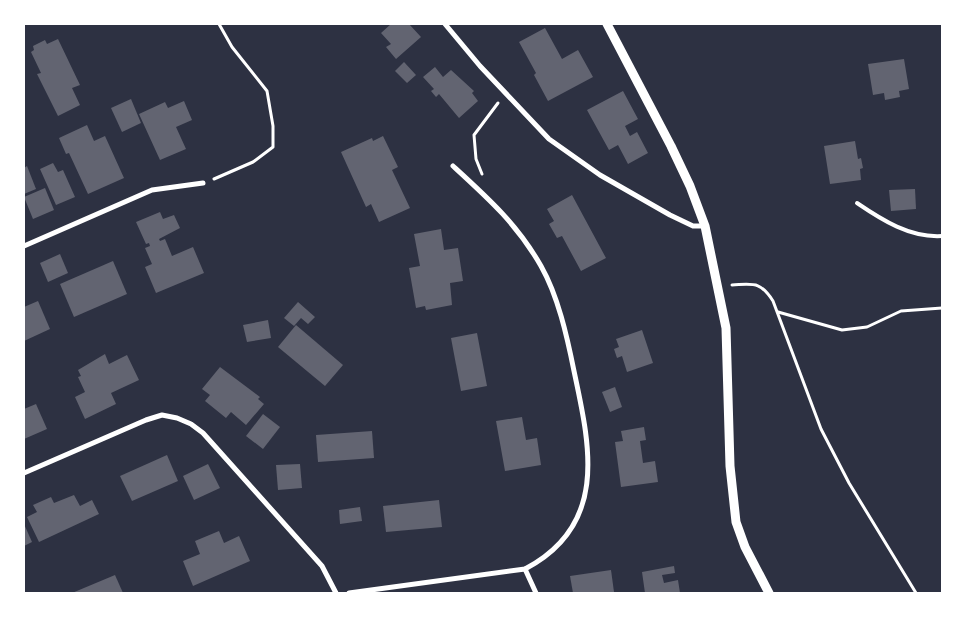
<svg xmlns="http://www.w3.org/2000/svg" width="966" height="617" viewBox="0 0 966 617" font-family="Signika,sans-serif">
<rect width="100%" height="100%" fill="#2d3142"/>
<g fill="#626471">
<polygon points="391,24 409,24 421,37 396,59 386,47 391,44 381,33"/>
<polygon points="545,28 562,59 578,50 593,77 548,101 534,75 536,73 519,42"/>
<polygon points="58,39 80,85 72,88 80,105 58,116 37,74 41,73 31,52 34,50 33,46 45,40 47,44"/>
<polygon points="904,59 909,89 899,91 900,97 885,100 884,93 873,95 868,64"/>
<polygon points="404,62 416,75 407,83 395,71"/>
<polygon points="435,67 443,77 451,70 474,91 472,93 478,101 459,118 439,94 436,97 431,91 434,89 423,77"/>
<polygon points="623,91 638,119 625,126 630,136 637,132 648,153 628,164 618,145 609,150 587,110"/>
<polygon points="131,99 141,123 122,132 111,108"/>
<polygon points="184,101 192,120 176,127 186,149 160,160 139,114 165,102 168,108"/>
<polygon points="87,125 94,141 105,136 124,178 88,194 69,153 66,154 59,138"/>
<polygon points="383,136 398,167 392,170 410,208 379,222 371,204 366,207 341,152 372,138 373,141"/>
<polygon points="855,141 858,159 861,158 863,168 860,169 861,180 830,184 824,146"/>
<polygon points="53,163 58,172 63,170 75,197 56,205 40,169"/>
<polygon points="27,166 36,189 24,194 24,168"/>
<polygon points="45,188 54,210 33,219 24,197"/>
<polygon points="915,189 916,209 891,211 889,190"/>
<polygon points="572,195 606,258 581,271 562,236 557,238 549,224 554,221 547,209"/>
<polygon points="160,212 163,219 174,215 180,228 159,239 160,241 165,239 172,256 193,247 204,273 156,293 145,267 152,264 145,248 150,246 149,243 146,244 136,222"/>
<polygon points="441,229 444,250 458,248 463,281 450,283 452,305 426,310 425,306 416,308 409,268 420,266 414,234"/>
<polygon points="60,254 68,273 48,282 40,263"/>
<polygon points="113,261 127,294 74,317 60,284"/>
<polygon points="38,301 50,329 24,341 24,307"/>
<polygon points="298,302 315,317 308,324 301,318 294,326 284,318"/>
<polygon points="268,320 271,338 247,342 243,325"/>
<polygon points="296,325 343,365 325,386 278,347"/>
<polygon points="642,330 653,363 627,372 622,356 617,358 614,349 619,347 616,339"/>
<polygon points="477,333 487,386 461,391 451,338"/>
<polygon points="105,354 109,364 127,355 139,380 111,393 116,404 85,419 75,397 85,392 78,377 81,376 78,370"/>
<polygon points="220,367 260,397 258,399 264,404 246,425 231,412 226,418 205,401 210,395 202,389"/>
<polygon points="615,387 622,407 610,412 602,392"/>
<polygon points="36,404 47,429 24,439 24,409"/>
<polygon points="263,414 280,427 263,449 246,436"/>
<polygon points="522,417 526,440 537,438 541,465 505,471 496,421"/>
<polygon points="644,427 646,440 640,441 643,463 655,461 658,482 621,487 615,442 623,441 621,431"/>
<polygon points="372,431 374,458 318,462 316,435"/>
<polygon points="167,455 178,481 132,501 120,476"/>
<polygon points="208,464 220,488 194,500 183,476"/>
<polygon points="300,464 302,488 278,490 276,465"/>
<polygon points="74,495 80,506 92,500 99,514 39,542 27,517 37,512 33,505 51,497 54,503"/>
<polygon points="439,500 442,527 386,532 383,506"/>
<polygon points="360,507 362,521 340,524 339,510"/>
<polygon points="24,524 32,542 24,546"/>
<polygon points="219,531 224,543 239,536 250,561 193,586 183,561 200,554 195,541"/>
<polygon points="674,566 675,573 662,575 664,583 678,580 680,593 645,593 642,572"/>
<polygon points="611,570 614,592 573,593 570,576"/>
<polygon points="115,575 123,593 72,593"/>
</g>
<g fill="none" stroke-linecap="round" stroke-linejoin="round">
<g stroke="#fff" stroke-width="3">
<polyline points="482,174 476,159 474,135 498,103"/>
<polyline points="214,179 253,162 273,147 273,126 267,91 232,47 219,24"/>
<path d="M732 285C754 284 760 281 773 301L821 429 849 483 916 593"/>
<polyline points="778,312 842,330 867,327 901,311 942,308"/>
</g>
<path stroke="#fff" stroke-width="4" d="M857 203C882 220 910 238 942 236"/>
<g stroke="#fff" stroke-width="5">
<polyline points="445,24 480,66 549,139 600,175 670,215 693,226 705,226"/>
<polyline points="24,246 152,190 203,183"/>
<polyline points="24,473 146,420 162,415 177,418 191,424 203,433 322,566 336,593"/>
<polyline points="525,569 536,593"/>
<path d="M349 593 525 569C609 525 590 446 574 371 567 336 558 296 541 266 517 224 488 198 453 166"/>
</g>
<polyline stroke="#fff" stroke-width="9" points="607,24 671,146 690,186 705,226 726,328 730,466 736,522 745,547 769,593"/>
</g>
<rect width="966" height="617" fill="none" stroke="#ffffff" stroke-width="50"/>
</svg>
